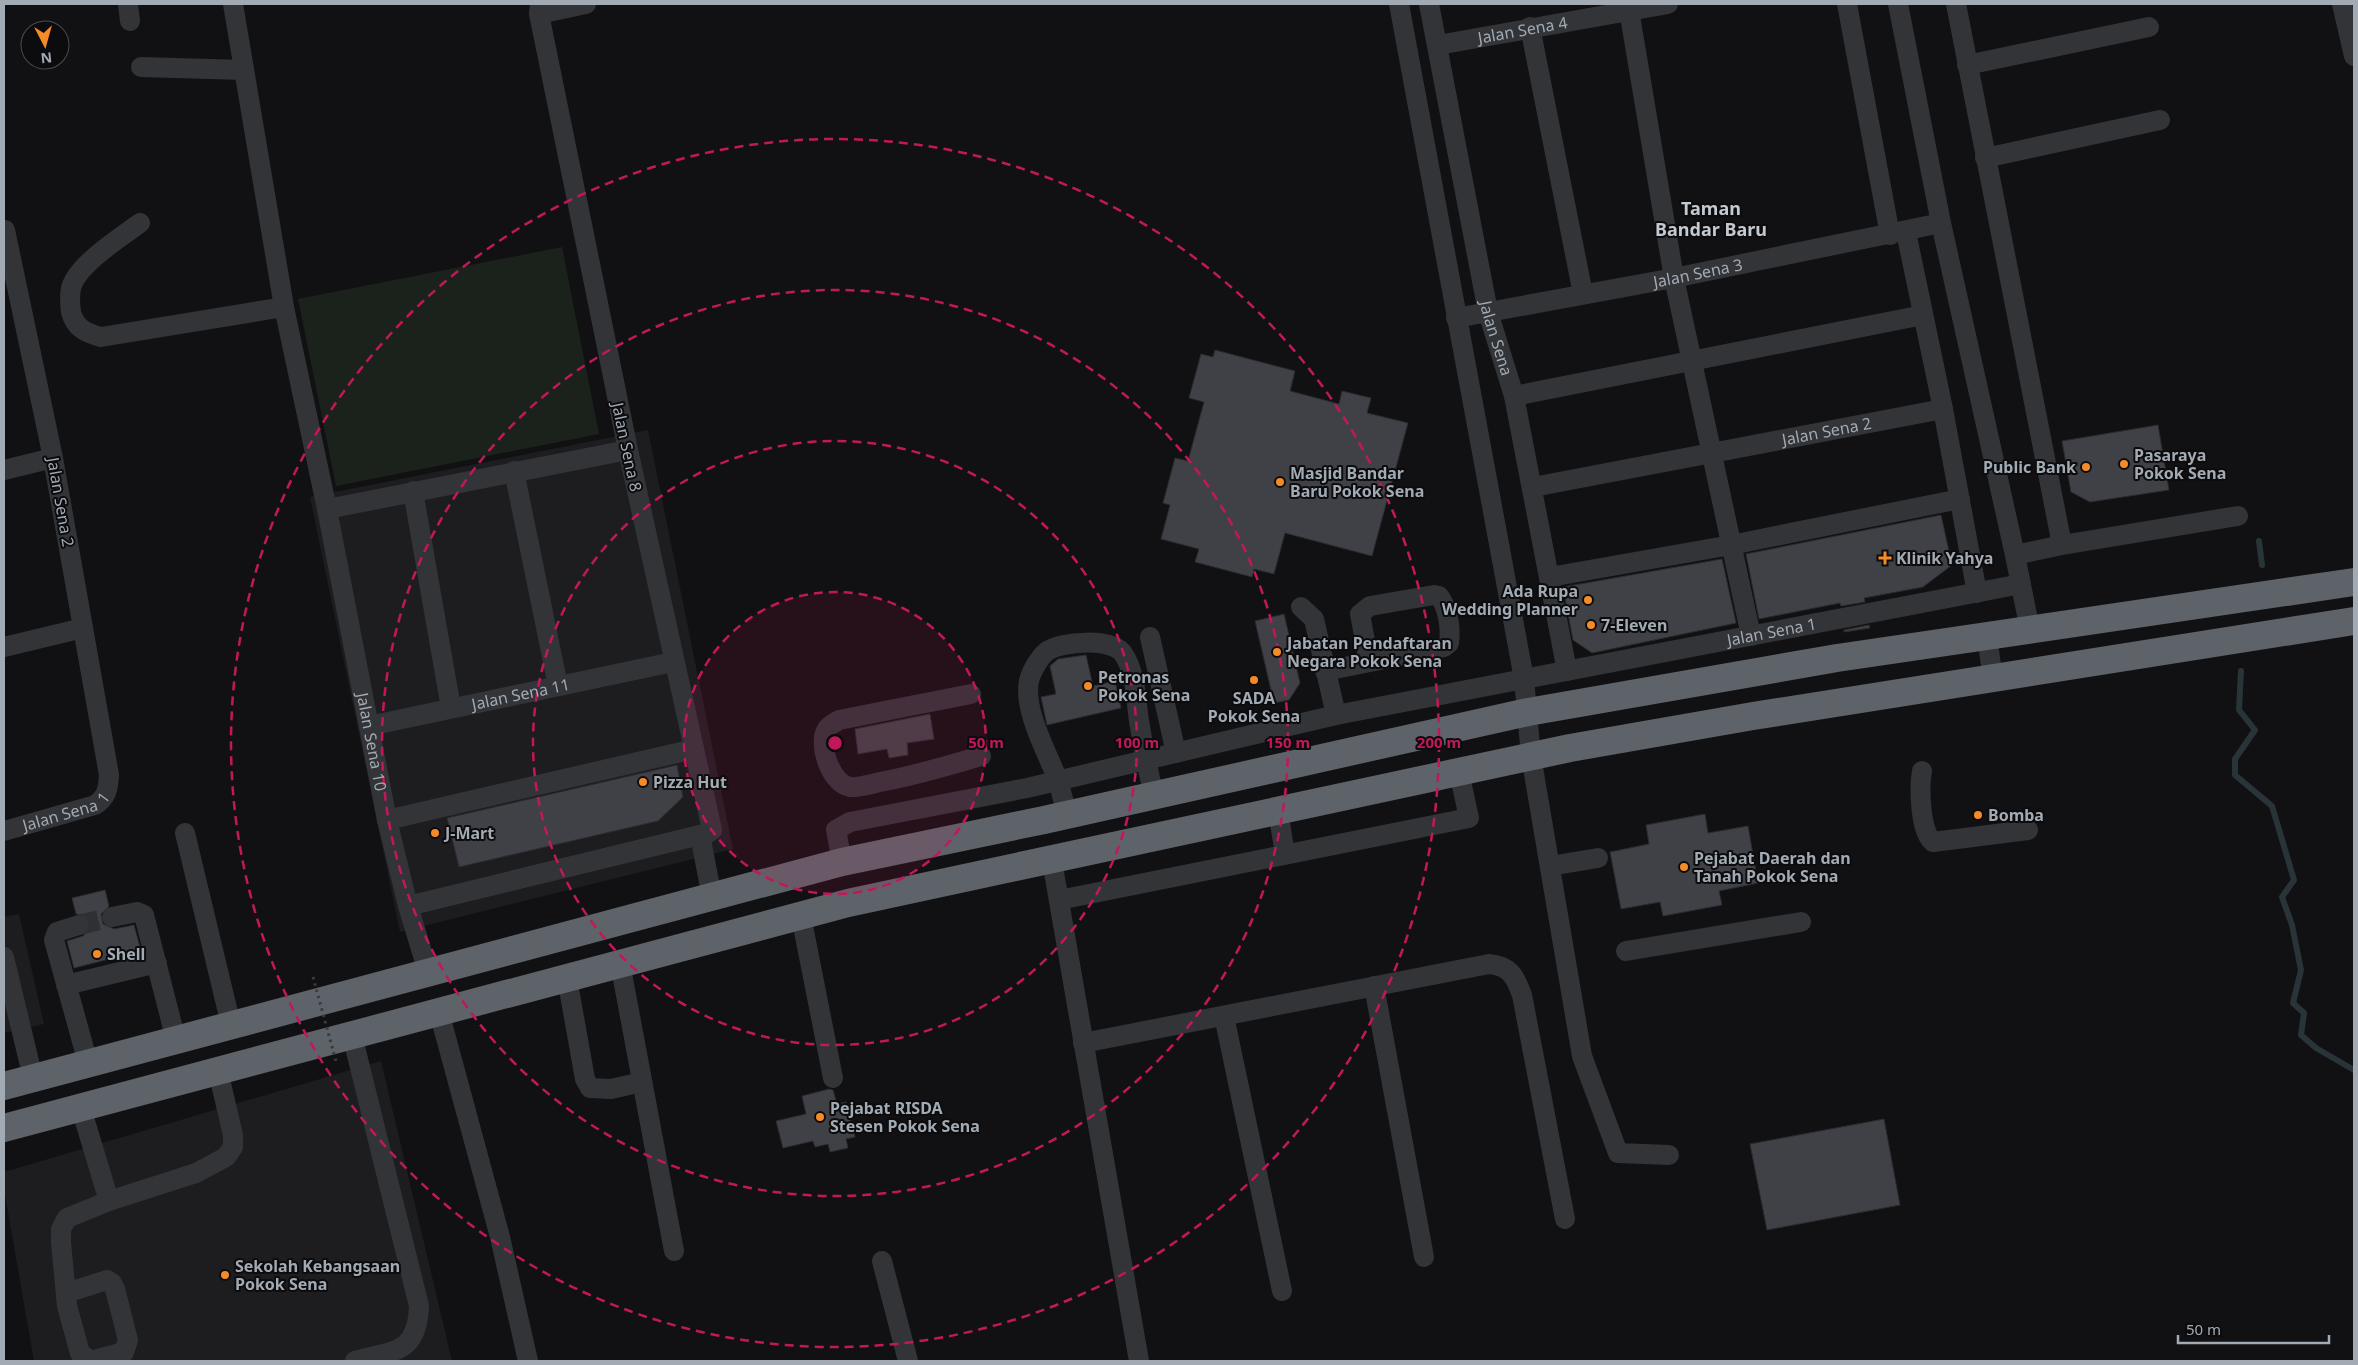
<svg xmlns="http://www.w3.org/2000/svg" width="2358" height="1365" viewBox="0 0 2358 1365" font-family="'Noto Sans',sans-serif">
<rect width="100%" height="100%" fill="#111113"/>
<g fill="#1d1d20">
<polygon points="648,430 733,849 400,932 310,497"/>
<polygon points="19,914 44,1024 4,1033 4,917"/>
<polygon points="381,1061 452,1361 34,1361 4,1189 4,1172"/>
</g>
<polygon fill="#1b221b" points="562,247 599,434 336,486 298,299"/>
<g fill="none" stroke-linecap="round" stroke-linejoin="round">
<g stroke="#293438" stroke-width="6">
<polyline points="2259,541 2262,565"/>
<polyline points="2241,671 2239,710 2255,730 2235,759 2235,775 2272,806 2294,880 2282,897 2292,925 2301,970 2293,1003 2304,1013 2301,1035 2316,1048 2354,1070"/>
</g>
</g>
<g fill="#404146" stroke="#2b2c2f">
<polygon points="1215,350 1295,371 1290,391 1339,404 1342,391 1371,398 1367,413 1408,423 1372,556 1285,533 1274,574 1254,569 1252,577 1195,562 1199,549 1161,539 1170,505 1163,503 1175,458 1188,461 1204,402 1189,398 1201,354 1213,357"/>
<polygon points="2158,425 2169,490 2090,502 2071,492 2062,441"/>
<polygon points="1941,515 1952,565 1923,587 1864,598 1865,602 1841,606 1840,603 1759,619 1746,554"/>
<polygon points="1722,559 1736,623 1592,653 1573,640 1563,587"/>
<polygon points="1284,614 1300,683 1289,700 1274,703 1255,621"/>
<polygon points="1869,625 1870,628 1844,632 1844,630"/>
<polygon points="1086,655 1093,686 1115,681 1121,708 1047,725 1041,697 1056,694 1050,666 1058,659"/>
<polygon points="930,714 934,739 907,743 908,755 889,758 887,749 858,754 855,729"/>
<polygon points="677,765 683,797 658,821 459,867 447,818"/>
<polygon points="1705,814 1708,833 1748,826 1758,883 1719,891 1722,905 1663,916 1660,902 1621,909 1610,852 1649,844 1646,825"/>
<polygon points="105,890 109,906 101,914 103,924 114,929 134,925 141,951 74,968 67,941 83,936 91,927 87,916 76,914 72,898"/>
<polygon points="829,1089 833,1090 837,1104 846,1102 855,1137 846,1139 848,1148 830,1152 828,1144 815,1147 813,1141 783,1148 776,1121 806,1114 802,1096"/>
<polygon points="1884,1119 1900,1205 1767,1230 1750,1144"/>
</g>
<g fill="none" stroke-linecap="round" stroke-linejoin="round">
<polyline stroke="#2e3033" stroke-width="20" stroke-dasharray="20 10" stroke-linecap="butt" points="79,925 112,917"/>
<g stroke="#323438" stroke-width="20">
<polyline points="128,4 130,21"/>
<path id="s1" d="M233 4 284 307 327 509 387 820 408 906 428 972"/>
<polyline points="1399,4 1524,679 1531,756 1582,1056 1618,1153 1669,1155"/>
<path id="s2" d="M1429 4 1488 312 1514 396 1567 671"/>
<polyline points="1628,4 1674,278 1751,636"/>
<polyline points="1847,4 1890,235"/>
<polyline points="1898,4 1941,223 2015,555 2030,630"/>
<polyline points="1956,4 2062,545"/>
<polyline points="2342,4 2354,56"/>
<polyline points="539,14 586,4"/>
<polyline points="1530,27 1583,294"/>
<path id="s3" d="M1438 45 1668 4"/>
<polyline points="1967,65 2149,27"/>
<polyline points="141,67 244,70"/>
<polyline points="1985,158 2160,120"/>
<path d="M140 223C121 237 80 263 72 285 69 293 70 304 71 312 75 328 86 333 101 337L284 307"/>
<polyline points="1906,232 1943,409 1977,593"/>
<path id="s4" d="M1456 318 1674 278 1941 223"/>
<polyline points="1514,396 1923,315"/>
<polyline points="4,470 53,458"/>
<polyline points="514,471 558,686"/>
<path id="s5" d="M1533 487 1943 409"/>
<polyline points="413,491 451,708"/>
<polyline points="327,509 628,450"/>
<polyline points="2015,555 2062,545 2238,516"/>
<polyline points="1550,577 1731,545 1960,499"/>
<polyline points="1301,607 1314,619 1336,715"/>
<polyline points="1150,637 1176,753"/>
<polyline points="1987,637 1993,679"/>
<polyline points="4,647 83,628"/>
<path d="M1325 671 1444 647 1449 643C1451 629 1448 607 1439 596L1434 595 1370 606 1360 614 1369 662"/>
<path d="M971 694 839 720C836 722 829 725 827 729 817 744 831 784 850 787 860 788 871 784 880 782 914 776 947 766 981 756"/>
<path id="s6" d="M369 726 673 662"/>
<path d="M1922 771C1919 787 1920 832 1933 842L2028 830"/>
<polyline points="1278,811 1285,854"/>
<path d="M1067 815C1064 803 1061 790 1057 778 1047 752 1023 710 1029 681 1031 672 1039 658 1046 652 1060 641 1114 637 1124 655 1136 674 1136 700 1139 721 1143 746 1148 771 1154 795"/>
<polyline points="387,820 694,749"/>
<path id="s7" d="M4 831 95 805C107 797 108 789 109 775L53 458 5 230"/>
<polyline points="185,833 231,1025"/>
<polyline points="700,835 712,897"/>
<polyline points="1052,861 1139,1361"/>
<path id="s8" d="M842 862 836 830 850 822 1027 788 1336 715 2021 584"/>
<polyline points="1550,866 1598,858"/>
<polyline points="1059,900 1469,818 1459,772"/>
<polyline points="408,906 708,833 712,830 628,450 539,14 540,4"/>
<polyline points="801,916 833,1078"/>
<polyline points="112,917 137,912 144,915 176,1040"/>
<polyline points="79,925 57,932 54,940 88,1063"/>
<polyline points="1626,951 1801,922"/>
<polyline points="4,957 33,1078"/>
<polyline points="620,963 674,1251"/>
<polyline points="567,978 585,1079 590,1088 611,1089 642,1082"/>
<polyline points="66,985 157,963"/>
<polyline points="1374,986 1424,1257"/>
<polyline points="439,1012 500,1237 528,1361"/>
<polyline points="1224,1016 1282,1291"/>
<path d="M352 1035 419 1306C417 1354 395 1350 355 1361"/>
<path d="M1083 1043 1489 964C1510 966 1515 976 1522 995L1565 1219"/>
<polyline points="81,1108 109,1201"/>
<polyline points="882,1261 908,1361"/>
<polyline points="66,1293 107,1280 112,1283 115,1289 128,1340 124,1352 91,1361"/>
<polyline points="91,1361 80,1353 67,1306 61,1242 61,1229 67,1218 109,1201 196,1173 226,1157 233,1147 233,1135 218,1071"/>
</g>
<g stroke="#5e6369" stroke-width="28">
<polyline points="4,1086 842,862 1044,820 1528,712 1837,658 2354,582"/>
<polyline points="4,1128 848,903 1570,748 1753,716 2354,621"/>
</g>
<polyline stroke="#383b3f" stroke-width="3" stroke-dasharray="2.5 4" stroke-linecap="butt" points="313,977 337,1065"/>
</g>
<circle cx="835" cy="743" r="151" fill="#c2185b" fill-opacity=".12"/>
<g fill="none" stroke="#c2185b" stroke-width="2.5" stroke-dasharray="9 6">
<circle cx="835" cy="743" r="151"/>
<circle cx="835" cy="743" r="302"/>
<circle cx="835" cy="743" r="453"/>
<circle cx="835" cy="743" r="604"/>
</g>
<g fill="#f58b27" stroke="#0c0c0e" stroke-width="2">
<circle cx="2124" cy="464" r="5"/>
<circle cx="2086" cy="467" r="5"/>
<circle cx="1280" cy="482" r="5"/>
<path d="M1882.5 550.5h5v5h5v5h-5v5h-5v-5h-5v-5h5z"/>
<circle cx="1588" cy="600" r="5"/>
<circle cx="1591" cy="625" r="5"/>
<circle cx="1277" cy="652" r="5"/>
<circle cx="1254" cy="680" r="5"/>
<circle cx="1088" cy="686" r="5"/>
<circle cx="643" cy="782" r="5"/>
<circle cx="1978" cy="815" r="5"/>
<circle cx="435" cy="833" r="5"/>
<circle cx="1684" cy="867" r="5"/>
<circle cx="97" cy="954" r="5"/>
<circle cx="820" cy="1117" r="5"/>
<circle cx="225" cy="1275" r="5"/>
</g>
<g text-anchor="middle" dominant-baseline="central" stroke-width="4" stroke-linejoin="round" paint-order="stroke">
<g font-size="16" fill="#a2aab4" stroke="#0c0c0e">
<text stroke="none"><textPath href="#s3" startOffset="86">Jalan Sena 4</textPath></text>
<text stroke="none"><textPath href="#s4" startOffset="246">Jalan Sena 3</textPath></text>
<text stroke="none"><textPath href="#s2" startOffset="341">Jalan Sena</textPath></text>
<text stroke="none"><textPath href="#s5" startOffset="299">Jalan Sena 2</textPath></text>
<text transform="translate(627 447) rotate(78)">Jalan Sena 8</text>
<text transform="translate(61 502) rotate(80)">Jalan Sena 2</text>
<text stroke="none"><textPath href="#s8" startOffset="990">Jalan Sena 1</textPath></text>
<text stroke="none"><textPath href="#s6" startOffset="155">Jalan Sena 11</textPath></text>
<text stroke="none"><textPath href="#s1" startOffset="751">Jalan Sena 10</textPath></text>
<text stroke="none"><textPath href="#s7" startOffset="65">Jalan Sena 1</textPath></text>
</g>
<g font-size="16" font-weight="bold" fill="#a2aab4" stroke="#0c0c0e" text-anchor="start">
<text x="2134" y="455">Pasaraya<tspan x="2134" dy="18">Pokok Sena</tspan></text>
<text x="2076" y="467" text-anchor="end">Public Bank</text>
<text x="1290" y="473">Masjid Bandar<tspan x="1290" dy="18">Baru Pokok Sena</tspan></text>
<text x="1896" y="558">Klinik Yahya</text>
<text x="1578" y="591" text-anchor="end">Ada Rupa<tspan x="1578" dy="18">Wedding Planner</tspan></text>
<text x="1601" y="625">7-Eleven</text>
<text x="1287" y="643">Jabatan Pendaftaran<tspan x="1287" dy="18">Negara Pokok Sena</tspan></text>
<text x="1098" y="677">Petronas<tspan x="1098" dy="18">Pokok Sena</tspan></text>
<text x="1254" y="698" text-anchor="middle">SADA<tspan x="1254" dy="18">Pokok Sena</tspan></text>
<text x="653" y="782">Pizza Hut</text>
<text x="1988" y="815">Bomba</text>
<text x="445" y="833">J-Mart</text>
<text x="1694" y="858">Pejabat Daerah dan<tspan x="1694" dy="18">Tanah Pokok Sena</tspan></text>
<text x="107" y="954">Shell</text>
<text x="830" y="1108">Pejabat RISDA<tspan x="830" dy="18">Stesen Pokok Sena</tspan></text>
<text x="235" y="1266">Sekolah Kebangsaan<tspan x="235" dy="18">Pokok Sena</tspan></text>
</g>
<g font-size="18" font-weight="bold" fill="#c3c9d0" stroke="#0c0c0e">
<text x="1711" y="208">Taman<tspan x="1711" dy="21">Bandar Baru</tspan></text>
</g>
</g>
<circle cx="835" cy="743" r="8" fill="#c2185b" stroke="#0c0c0e" stroke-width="2.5"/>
<g font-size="15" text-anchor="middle" font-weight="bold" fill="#c2185b" stroke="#0c0c0e" stroke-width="4" stroke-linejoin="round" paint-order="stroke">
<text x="986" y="748">50 m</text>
<text x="1137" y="748">100 m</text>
<text x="1288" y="748">150 m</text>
<text x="1439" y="748">200 m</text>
</g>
<rect width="2358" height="1365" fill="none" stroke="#a2aab4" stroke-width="10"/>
<g transform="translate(45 45) rotate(174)"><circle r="24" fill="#0c0c0e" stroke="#484b50"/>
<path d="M0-4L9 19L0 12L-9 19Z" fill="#f58b27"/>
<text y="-8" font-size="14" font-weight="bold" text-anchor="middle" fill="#a2aab4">N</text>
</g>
<path d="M2178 1335v8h151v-8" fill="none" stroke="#a2aab4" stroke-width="2.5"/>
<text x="2186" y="1335" font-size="15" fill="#a2aab4" stroke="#0c0c0e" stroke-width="4" paint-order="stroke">50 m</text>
</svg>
